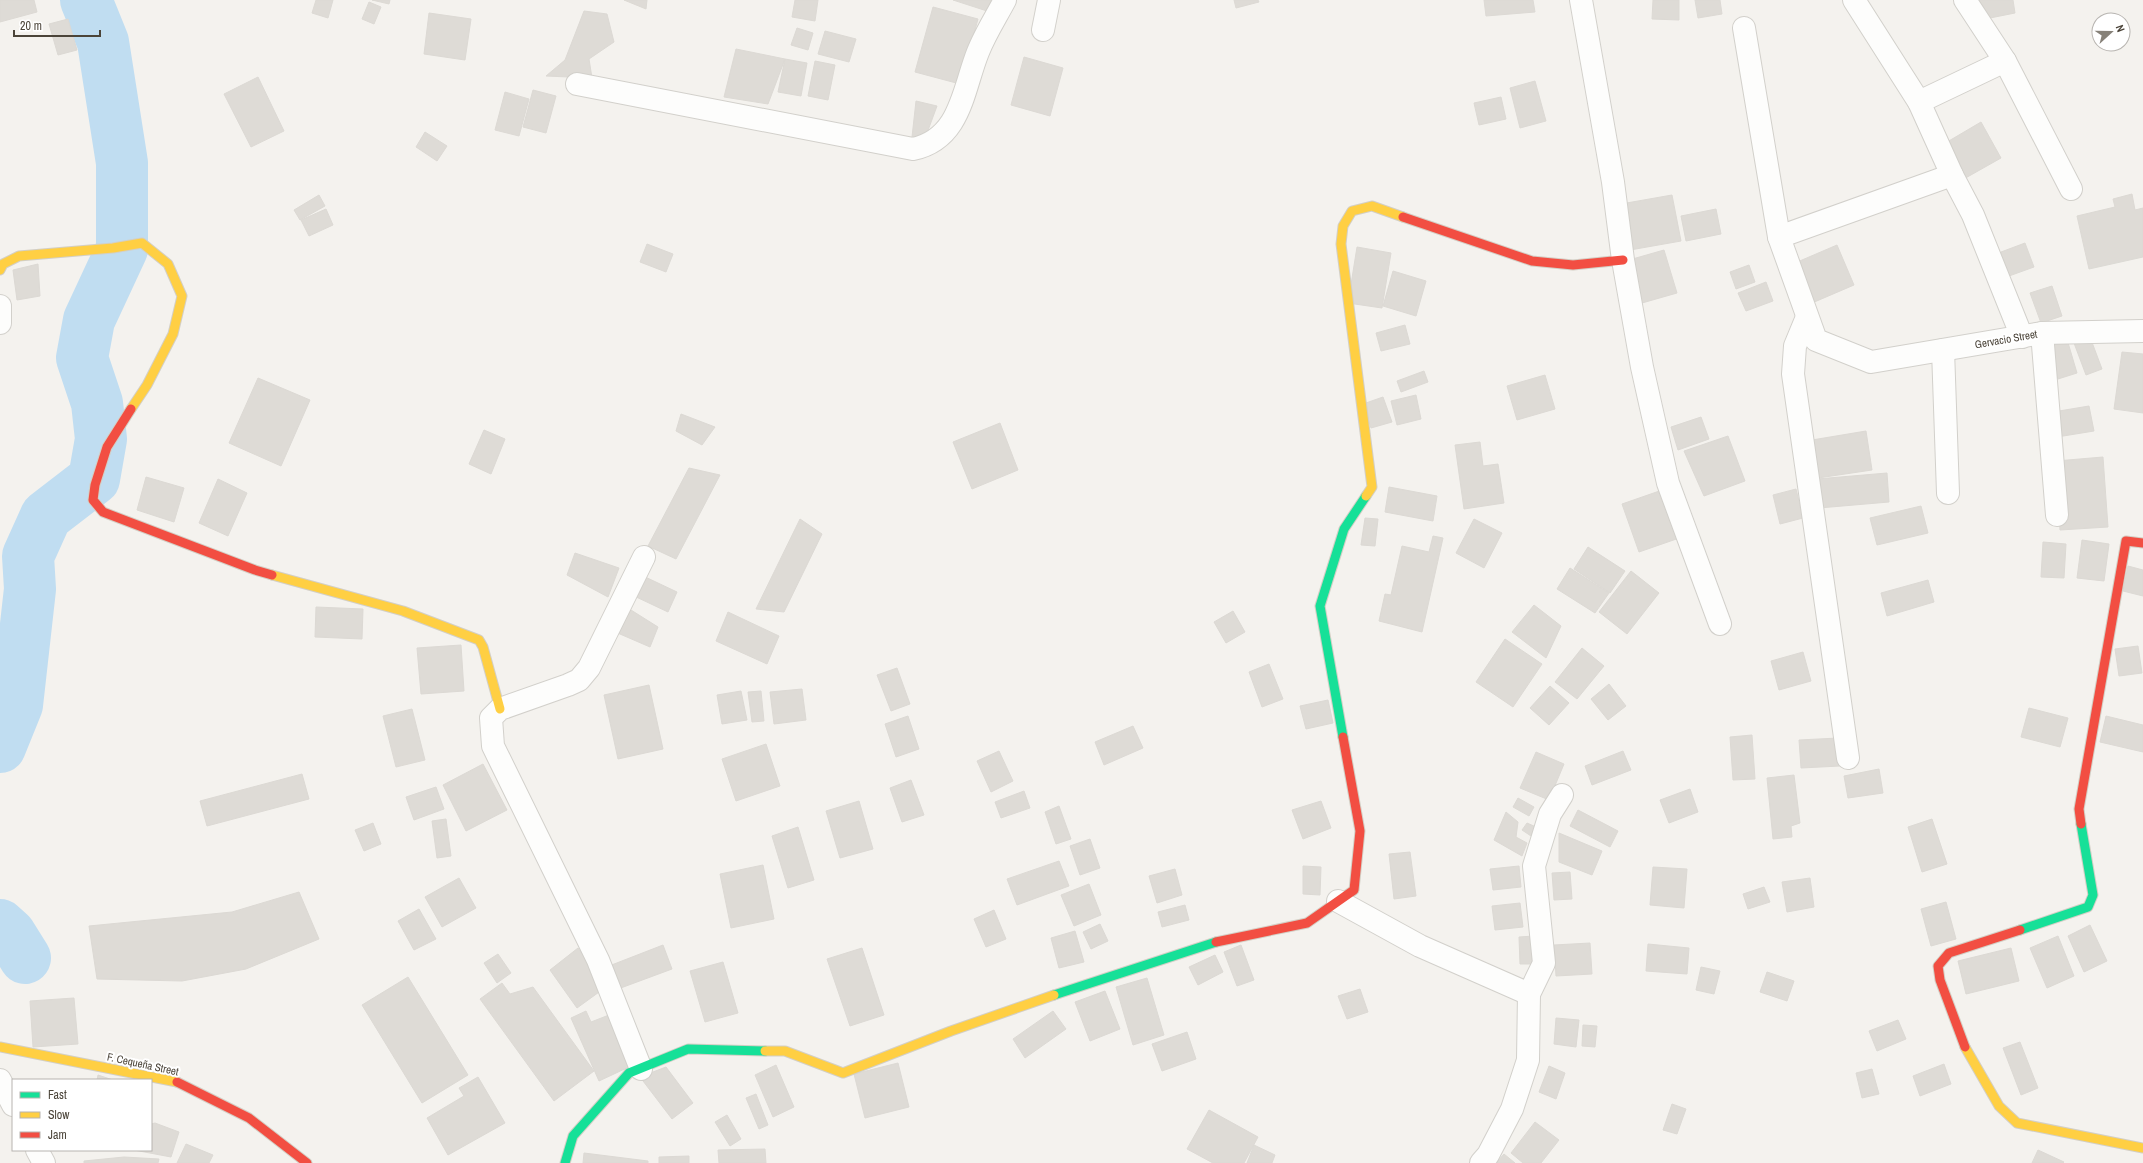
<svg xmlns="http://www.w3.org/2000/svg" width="2143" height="1163" viewBox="0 0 2143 1163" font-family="'Archivo Narrow',sans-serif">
<rect width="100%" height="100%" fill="#f4f2ee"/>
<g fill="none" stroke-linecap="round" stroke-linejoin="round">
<g stroke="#c0ddf1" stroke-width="52">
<polyline points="0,747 17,705 30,589 28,556 46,516 94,479 101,439 97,403 82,358 89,320 122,249 122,163 103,42 86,0"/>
<polyline points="0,925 10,934 25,958"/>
</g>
</g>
<g fill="#dedbd6" stroke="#dcd9d4">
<polygon points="0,0 34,0 37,12 0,22"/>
<polygon points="316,0 333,0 328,18 312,13"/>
<polygon points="372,0 390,0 389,4"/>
<polygon points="624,0 647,0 646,9"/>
<polygon points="795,0 818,0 815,21 792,17"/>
<polygon points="953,0 991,0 987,11"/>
<polygon points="1234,0 1258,0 1259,2 1236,8"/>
<polygon points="1484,0 1533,0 1535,12 1486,16"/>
<polygon points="1653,0 1679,0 1679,20 1652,19"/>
<polygon points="1695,0 1720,0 1722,14 1698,18"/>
<polygon points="1976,0 2013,0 2015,13 1980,20"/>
<polygon points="369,2 381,7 374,24 362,19"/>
<polygon points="933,7 978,19 960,84 915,72"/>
<polygon points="584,11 607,14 614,42 589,59 592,78 546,76 565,60"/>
<polygon points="429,13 471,19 465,60 424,54"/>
<polygon points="68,19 77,50 58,55 49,24"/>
<polygon points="797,28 813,33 808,50 791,45"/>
<polygon points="825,31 856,39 849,62 818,54"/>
<polygon points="736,49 785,59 768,104 724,97"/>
<polygon points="1024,57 1063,68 1050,116 1011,105"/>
<polygon points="785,59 807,63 801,96 778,92"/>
<polygon points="815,61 835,65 828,100 808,96"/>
<polygon points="258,77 284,131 251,147 224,94"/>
<polygon points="1535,81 1546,121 1520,128 1510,88"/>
<polygon points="533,90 556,96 546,133 523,127"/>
<polygon points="505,92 529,99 519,136 495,130"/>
<polygon points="1501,97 1506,119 1479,125 1474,103"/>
<polygon points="916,101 937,106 927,133 911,146"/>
<polygon points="1981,122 2001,158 1962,180 1942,145"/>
<polygon points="425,132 447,146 437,161 416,147"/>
<polygon points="2132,194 2135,210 2143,208 2143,257 2089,269 2077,216 2115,207 2113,199"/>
<polygon points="319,195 325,206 300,220 294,210"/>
<polygon points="1672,195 1681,241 1630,250 1621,204"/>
<polygon points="326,209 333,225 309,236 301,220"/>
<polygon points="1716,209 1721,234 1686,241 1681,216"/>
<polygon points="2025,243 2034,267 2009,276 2001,252"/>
<polygon points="647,244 673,254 666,272 640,262"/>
<polygon points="1837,245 1854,285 1812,303 1795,263"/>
<polygon points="1357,247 1391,253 1382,308 1348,303"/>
<polygon points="1664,250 1677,293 1642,303 1629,260"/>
<polygon points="38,264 40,296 17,300 13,270"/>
<polygon points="1749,265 1755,282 1736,289 1730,272"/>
<polygon points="1393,271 1426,281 1416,316 1383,306"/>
<polygon points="1766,282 1773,301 1746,311 1738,293"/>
<polygon points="2052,286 2062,316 2041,323 2030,293"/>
<polygon points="1405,325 1410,344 1381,351 1376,333"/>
<polygon points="2066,336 2077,373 2058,379 2047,341"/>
<polygon points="2090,337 2102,369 2086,375 2074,343"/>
<polygon points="2122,352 2143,354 2143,413 2114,409"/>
<polygon points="1424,371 1428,382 1401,392 1397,381"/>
<polygon points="1545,375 1555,409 1517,420 1507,386"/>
<polygon points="258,378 310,400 281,466 229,443"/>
<polygon points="1416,395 1421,419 1397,425 1391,401"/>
<polygon points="1383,397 1392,422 1371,428 1363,404"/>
<polygon points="2089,406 2094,431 2057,437 2053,412"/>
<polygon points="681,414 715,427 702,445 676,431"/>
<polygon points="1701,417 1709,439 1678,450 1671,427"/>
<polygon points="1000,423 1018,470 972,489 953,442"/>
<polygon points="484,430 505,439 491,474 469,464"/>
<polygon points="1866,431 1872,470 1818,478 1812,440"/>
<polygon points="1728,436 1745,481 1704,496 1684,451"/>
<polygon points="1480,442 1483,466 1498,464 1504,503 1464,509 1455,445"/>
<polygon points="2103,457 2108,527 2060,530 2056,461"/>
<polygon points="689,468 720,475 676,559 648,546"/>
<polygon points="1887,473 1889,502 1819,508 1817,479"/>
<polygon points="146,477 184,488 174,522 137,510"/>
<polygon points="218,479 247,493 228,536 199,523"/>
<polygon points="1389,487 1437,496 1433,521 1385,512"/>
<polygon points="1668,488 1685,536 1639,552 1622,504"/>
<polygon points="1796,489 1803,518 1780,524 1773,495"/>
<polygon points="1921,506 1928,533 1877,545 1870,518"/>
<polygon points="1365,518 1378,519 1375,546 1361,545"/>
<polygon points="800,519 822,534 784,612 756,609"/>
<polygon points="1474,519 1502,533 1484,568 1456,553"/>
<polygon points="1433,536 1443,538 1422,632 1379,621 1385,594 1391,595 1402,546 1429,552"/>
<polygon points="2082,540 2109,544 2104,581 2077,578"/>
<polygon points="2043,542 2066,544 2064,578 2041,577"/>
<polygon points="1588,547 1625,571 1610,593 1574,569"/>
<polygon points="575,553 619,568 608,597 567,575"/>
<polygon points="2128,566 2143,570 2143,596 2123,591"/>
<polygon points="1570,568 1609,593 1595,613 1557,589"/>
<polygon points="1631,571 1659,593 1627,634 1599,612"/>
<polygon points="641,575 677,592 668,612 632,595"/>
<polygon points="1928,580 1934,602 1887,616 1881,593"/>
<polygon points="623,605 658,627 650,647 613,631"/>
<polygon points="1534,605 1561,626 1546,658 1512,632"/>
<polygon points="316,607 363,609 362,639 315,637"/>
<polygon points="1233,611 1245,632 1226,643 1214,622"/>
<polygon points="728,612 779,636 767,664 716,641"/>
<polygon points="1505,639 1542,664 1513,707 1476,682"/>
<polygon points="461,645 464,691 421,694 417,648"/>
<polygon points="2138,646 2142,673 2119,676 2115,649"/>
<polygon points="1582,648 1604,666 1577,699 1555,682"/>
<polygon points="1803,652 1811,681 1779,690 1771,661"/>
<polygon points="1269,664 1283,699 1262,707 1249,672"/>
<polygon points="897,668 910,704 891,711 877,675"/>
<polygon points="1609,684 1626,706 1608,720 1591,699"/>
<polygon points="649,685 663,749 618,759 604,695"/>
<polygon points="1550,686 1569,703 1549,725 1530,708"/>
<polygon points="802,689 806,720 774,724 770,692"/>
<polygon points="741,691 747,720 722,724 717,695"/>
<polygon points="761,691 764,721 752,722 748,692"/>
<polygon points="1328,700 1333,723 1306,729 1300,706"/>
<polygon points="2029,708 2068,718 2060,747 2021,737"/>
<polygon points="412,709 425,760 396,767 383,716"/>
<polygon points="908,716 919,749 896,757 885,724"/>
<polygon points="2106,716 2143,725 2143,752 2100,742"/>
<polygon points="1133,726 1143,748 1104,765 1095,742"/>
<polygon points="1752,735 1755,779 1733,780 1730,737"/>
<polygon points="1838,738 1840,766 1801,768 1799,740"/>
<polygon points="766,744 780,786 736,801 722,759"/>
<polygon points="999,751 1013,781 991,792 977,761"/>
<polygon points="1623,751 1631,770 1592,785 1585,766"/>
<polygon points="1536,752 1564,764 1549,800 1520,788"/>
<polygon points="483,764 507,810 466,831 443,785"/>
<polygon points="1879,769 1883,793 1848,798 1844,776"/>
<polygon points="302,774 309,799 207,826 200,801"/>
<polygon points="1794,775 1800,823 1791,826 1792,837 1773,839 1767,778"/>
<polygon points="911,780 924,815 902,822 890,788"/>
<polygon points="436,787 444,809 414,820 406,797"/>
<polygon points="1690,789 1698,812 1669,823 1660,800"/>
<polygon points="1024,791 1030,808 1001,818 995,802"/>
<polygon points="1518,798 1534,807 1529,816 1513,807"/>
<polygon points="859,801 873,849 840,858 826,811"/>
<polygon points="1321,801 1331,828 1303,839 1292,810"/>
<polygon points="1059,806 1071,839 1056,844 1045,812"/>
<polygon points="1578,810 1618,831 1610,847 1570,826"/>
<polygon points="1506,812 1518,822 1516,837 1527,843 1522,856 1494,840"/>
<polygon points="446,819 451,856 437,858 432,821"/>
<polygon points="1932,819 1947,864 1922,872 1908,827"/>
<polygon points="373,823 381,844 364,851 355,830"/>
<polygon points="1527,823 1536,827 1531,836 1522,830"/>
<polygon points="798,827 814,880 788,888 772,836"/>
<polygon points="1559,833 1602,851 1592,875 1559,862"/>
<polygon points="1090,839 1100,868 1080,875 1070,846"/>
<polygon points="1410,852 1416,896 1394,899 1389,854"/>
<polygon points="1059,861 1069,886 1017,905 1007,879"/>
<polygon points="763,865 774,919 731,928 720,874"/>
<polygon points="1303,866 1321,867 1320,895 1303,894"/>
<polygon points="1519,866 1521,887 1493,890 1490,869"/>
<polygon points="1653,867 1687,869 1684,908 1650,905"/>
<polygon points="1175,869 1182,895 1157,903 1149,876"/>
<polygon points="1570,872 1572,899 1554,900 1552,873"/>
<polygon points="459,878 476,908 442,927 425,897"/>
<polygon points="1810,878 1814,907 1787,912 1782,882"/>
<polygon points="1089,884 1101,915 1074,926 1061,895"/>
<polygon points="1764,887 1770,902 1748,909 1743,894"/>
<polygon points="299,892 319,939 246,969 182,981 97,979 89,926 232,912"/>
<polygon points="1946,902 1956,939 1931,946 1921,909"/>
<polygon points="1520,903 1523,927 1495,930 1492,906"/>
<polygon points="1185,905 1189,920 1162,927 1158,912"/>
<polygon points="419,909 436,939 414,950 398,921"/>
<polygon points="994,910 1006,939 986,947 974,919"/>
<polygon points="1100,924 1108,941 1091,949 1083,932"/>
<polygon points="2090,925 2107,961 2084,972 2068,936"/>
<polygon points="1075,931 1084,962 1059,968 1051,938"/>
<polygon points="1534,936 1535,964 1520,964 1519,937"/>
<polygon points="2058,936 2074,976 2047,988 2030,948"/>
<polygon points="1590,943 1592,974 1556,976 1554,945"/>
<polygon points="1648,944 1689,948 1687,974 1646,971"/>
<polygon points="663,945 672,969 618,989 609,966"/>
<polygon points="1241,945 1254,980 1237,986 1224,952"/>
<polygon points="578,948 606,987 577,1008 550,970"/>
<polygon points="862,948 884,1015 850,1026 827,959"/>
<polygon points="2011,948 2019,981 1966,994 1958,961"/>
<polygon points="498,954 511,973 497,983 484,963"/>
<polygon points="1215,955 1223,972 1198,985 1189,967"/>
<polygon points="723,962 738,1013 705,1022 690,971"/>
<polygon points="1701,967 1720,971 1714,994 1696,990"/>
<polygon points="1767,972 1794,981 1787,1001 1760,992"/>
<polygon points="408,977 468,1075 422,1103 362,1005"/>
<polygon points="1147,978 1164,1035 1133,1045 1116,987"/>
<polygon points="502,983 510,994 533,987 594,1071 554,1101 480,999"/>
<polygon points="1360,989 1368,1012 1347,1019 1338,996"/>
<polygon points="1105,991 1120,1029 1090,1041 1075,1002"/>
<polygon points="74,998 78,1044 33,1047 30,1001"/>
<polygon points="586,1011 591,1022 609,1015 631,1066 599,1081 571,1018"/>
<polygon points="1053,1011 1066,1029 1025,1058 1013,1039"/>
<polygon points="1556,1018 1579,1020 1576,1047 1554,1044"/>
<polygon points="1898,1020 1906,1039 1877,1051 1869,1031"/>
<polygon points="1583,1025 1597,1026 1595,1047 1582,1046"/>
<polygon points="1187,1032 1196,1059 1162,1071 1152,1044"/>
<polygon points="2020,1042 2038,1088 2021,1095 2003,1048"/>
<polygon points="898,1063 909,1107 865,1118 854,1074"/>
<polygon points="1944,1064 1951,1084 1920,1096 1913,1076"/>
<polygon points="776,1065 794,1107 773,1117 755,1075"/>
<polygon points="1549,1066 1565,1073 1556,1099 1539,1092"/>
<polygon points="666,1067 693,1103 672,1119 640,1077"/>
<polygon points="1872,1069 1879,1094 1862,1098 1856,1073"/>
<polygon points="98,1075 113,1080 97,1080"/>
<polygon points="478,1077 505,1123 448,1155 427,1118 464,1096 459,1088"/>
<polygon points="756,1094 768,1125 759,1129 746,1098"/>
<polygon points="1672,1104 1686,1109 1677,1134 1663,1130"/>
<polygon points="1209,1110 1258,1137 1244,1163 1213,1163 1187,1149"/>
<polygon points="727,1115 741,1139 730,1146 715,1122"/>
<polygon points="1535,1122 1559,1140 1541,1163 1523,1163 1511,1153"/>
<polygon points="155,1123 179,1132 171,1157 134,1150 151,1150 151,1124"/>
<polygon points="186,1144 213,1155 209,1163 177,1163"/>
<polygon points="1254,1145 1275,1155 1272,1163 1247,1163"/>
<polygon points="765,1149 766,1163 719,1163 718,1150"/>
<polygon points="2038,1150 2064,1162 2063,1163 2032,1163"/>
<polygon points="584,1153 648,1161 648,1163 583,1163"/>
<polygon points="1504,1154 1515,1163 1496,1163"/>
<polygon points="689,1156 689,1163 659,1163 659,1157"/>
<polygon points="124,1157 159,1159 158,1163 84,1163 84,1161"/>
</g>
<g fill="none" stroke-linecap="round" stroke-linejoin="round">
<defs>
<g id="street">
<polyline points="1581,0 1613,182 1623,260 1642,367 1668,483 1720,624"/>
<polyline points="1854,0 1919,102 1952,175 1973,215 2022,337"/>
<polyline points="1965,0 2005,61 2071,189"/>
<polyline points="1744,28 1779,237 1816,340 1871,362 2042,333 2143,331"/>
<polyline points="1043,30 1049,0"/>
<path d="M577 84 913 149C961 139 963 89 978 52 985 34 996 17 1005 0"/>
<polyline points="1919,102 2005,61"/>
<polyline points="1779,237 1952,175"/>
<polyline points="0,306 0,323"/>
<polyline points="1807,317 1795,346 1793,374 1848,758"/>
<polyline points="2042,333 2057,515"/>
<polyline points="1943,350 1948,493"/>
<polyline points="1338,901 1420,946 1529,994"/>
<polyline points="641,1069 598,960 493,746 491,718 500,709 568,685 579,680 589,668 644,557"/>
<polyline points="0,1080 13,1105"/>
<polyline points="37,1150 44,1163"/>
<polyline points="1481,1163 1488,1155 1512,1109 1528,1060 1529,994 1544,963 1534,866 1550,814 1562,795"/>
</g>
<g id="fast">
<polyline points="1343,737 1320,606 1344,529 1366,496"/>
<polyline points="2020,930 2088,907 2093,895 2081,824"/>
<polyline points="1054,995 1216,942"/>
<polyline points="565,1163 573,1136 629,1073 688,1049 765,1051"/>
</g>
<g id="slow">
<polyline points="0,270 3,264 19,256 113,248 142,243 168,264 182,296 173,334 147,385 131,409"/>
<polyline points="1366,496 1372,487 1341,244 1343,226 1352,211 1372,206 1403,217"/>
<polyline points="272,575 403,611 479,640 483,647 500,709"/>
<polyline points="0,1047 177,1082"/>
<polyline points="1965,1047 1999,1106 2017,1123 2143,1148"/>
<polyline points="765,1051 785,1051 843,1073 951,1031 1054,995"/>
</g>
<g id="jam">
<polyline points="1403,217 1532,261 1573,265 1623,260"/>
<polyline points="131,409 107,447 95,485 93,500 103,512 255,570 272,575"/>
<polyline points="2081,824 2079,809 2126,541 2143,543"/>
<polyline points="1216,942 1307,923 1354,890 1360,831 1343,737"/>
<polyline points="1965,1047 1940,980 1938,966 1949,953 2020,930"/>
<polyline points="177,1082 249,1118 307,1163"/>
</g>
</defs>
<use href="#street" stroke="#d2d0cb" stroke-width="24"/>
<use href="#fast" stroke="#d3cfc5" stroke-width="11"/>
<use href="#slow" stroke="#d3cfc5" stroke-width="11"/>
<use href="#jam" stroke="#d3cfc5" stroke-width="11"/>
<use href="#street" stroke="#fdfdfc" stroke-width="22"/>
<use href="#fast" stroke="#16e098" stroke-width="9"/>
<use href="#slow" stroke="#ffcf43" stroke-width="9"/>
<use href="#jam" stroke="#f24e42" stroke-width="9"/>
</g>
<g text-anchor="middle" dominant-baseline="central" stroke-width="4" stroke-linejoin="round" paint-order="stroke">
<g font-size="11" fill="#4b4439" stroke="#fff">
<text transform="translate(2006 339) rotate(-10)">Gervacio Street</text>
<text transform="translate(143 1064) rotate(12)">F. Cequeña Street</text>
</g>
</g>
<rect x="12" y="1079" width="140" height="72" fill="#ffffff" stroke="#b7b4b0"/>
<rect x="20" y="1092" width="20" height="6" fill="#16e098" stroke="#b7b4b0"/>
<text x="48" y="1099" font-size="12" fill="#4b4439">Fast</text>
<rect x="20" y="1112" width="20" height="6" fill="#ffcf43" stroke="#b7b4b0"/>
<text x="48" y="1119" font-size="12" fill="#4b4439">Slow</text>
<rect x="20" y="1132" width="20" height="6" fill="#f24e42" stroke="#b7b4b0"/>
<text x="48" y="1139" font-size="12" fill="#4b4439">Jam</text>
<g transform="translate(2111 32) rotate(69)"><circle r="19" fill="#ffffff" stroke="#b7b4b0"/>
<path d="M0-3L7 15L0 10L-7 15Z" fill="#868178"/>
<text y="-6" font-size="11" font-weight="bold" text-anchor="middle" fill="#4b4439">N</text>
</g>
<path d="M14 30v6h86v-6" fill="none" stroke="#4b4439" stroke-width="2"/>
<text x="20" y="30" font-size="12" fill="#4b4439" stroke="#ffffff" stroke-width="3" paint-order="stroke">20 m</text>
</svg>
